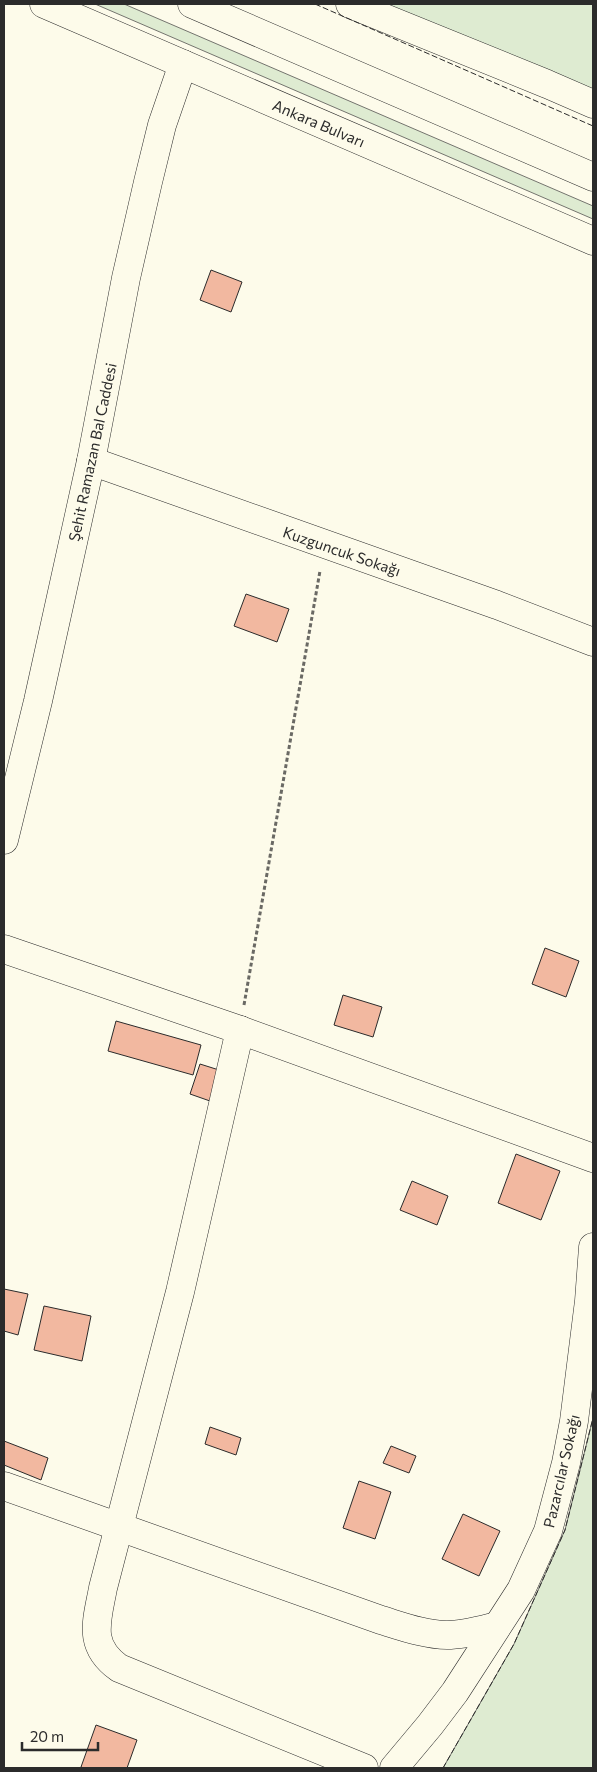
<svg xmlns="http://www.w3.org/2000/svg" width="597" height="1772" viewBox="0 0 597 1772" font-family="Commissioner,sans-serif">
<rect width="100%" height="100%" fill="#fdfbea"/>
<g fill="#deebd1" stroke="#74746e">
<polygon points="95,4 124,4 593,206 593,219"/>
<polygon points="369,4 593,4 593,101"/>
<polygon points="593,1418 593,1768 443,1768 514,1644 565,1530"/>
</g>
<g fill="#f2b8a0" stroke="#2b2b2b">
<polygon points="211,270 242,282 231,312 200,300"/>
<polygon points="246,594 289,609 277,642 234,626"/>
<polygon points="545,948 579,961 566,997 532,984"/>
<polygon points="343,995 382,1007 373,1037 334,1025"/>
<polygon points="116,1021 201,1045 193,1075 108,1051"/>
<polygon points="200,1064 219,1070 210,1101 190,1094"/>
<polygon points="516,1154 560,1171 541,1220 498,1203"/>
<polygon points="412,1181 448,1196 437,1225 400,1210"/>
<polygon points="4,1289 28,1294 18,1335 4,1331"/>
<polygon points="44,1306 91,1316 82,1361 34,1350"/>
<polygon points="210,1427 241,1438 236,1455 205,1444"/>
<polygon points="4,1441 48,1458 41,1480 4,1465"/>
<polygon points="391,1446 416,1456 409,1473 383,1463"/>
<polygon points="359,1481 391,1492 375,1539 343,1528"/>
<polygon points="463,1514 500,1531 479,1576 442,1559"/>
<polygon points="96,1725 137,1740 127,1768 84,1768 81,1767"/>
</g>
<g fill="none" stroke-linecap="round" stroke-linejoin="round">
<defs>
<g id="minor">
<polyline points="350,4 547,84 593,104"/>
<polyline points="91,461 497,605 593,642"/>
<polyline points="4,840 38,701 91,461 126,278 148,182 162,125 183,64"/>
<polyline points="4,949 240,1030 593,1158"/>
<path d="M240 1030 180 1292 103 1588C97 1621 87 1645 119 1668L364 1768"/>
<path d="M4 1486 381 1620C401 1626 425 1635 447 1635 464 1635 481 1630 497 1626"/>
<polyline points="394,1768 430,1725 455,1692 521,1590 548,1531 566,1463 574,1421 589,1301 593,1247"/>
</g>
<g id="major">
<polyline points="44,4 593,241"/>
<polyline points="192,4 593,177"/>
</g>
</defs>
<use href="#minor" stroke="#2b2b2b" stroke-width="29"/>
<use href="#major" stroke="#2b2b2b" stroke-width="29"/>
<polyline stroke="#6a6964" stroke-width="3" stroke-dasharray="4 2.5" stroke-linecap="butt" points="244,1005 320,571"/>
<use href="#minor" stroke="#fdfbea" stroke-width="28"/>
<use href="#major" stroke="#fdfbea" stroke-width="28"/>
<g stroke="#2b2b2b" stroke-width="1" stroke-dasharray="6 2.5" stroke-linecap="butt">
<polyline points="315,4 593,126"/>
<polyline points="443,1768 514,1644 565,1530 593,1418"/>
</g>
</g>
<g text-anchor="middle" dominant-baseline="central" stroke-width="4" stroke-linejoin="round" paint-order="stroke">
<g font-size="15" fill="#2b2b2b" stroke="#fdfbea">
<text transform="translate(319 123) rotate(23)">Ankara Bulvarı</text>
<text transform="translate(92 452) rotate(-78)">Şehit Ramazan Bal Caddesi</text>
<text transform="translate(342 551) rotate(19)">Kuzguncuk Sokağı</text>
<text transform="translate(561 1471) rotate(-77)">Pazarcılar Sokağı</text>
</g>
</g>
<rect width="597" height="1772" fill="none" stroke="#2b2b2b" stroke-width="10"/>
<path d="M22 1742v8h76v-8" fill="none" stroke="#2b2b2b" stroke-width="2.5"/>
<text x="30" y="1742" font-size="15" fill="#2b2b2b" stroke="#fdfbea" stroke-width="4" paint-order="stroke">20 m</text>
</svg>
